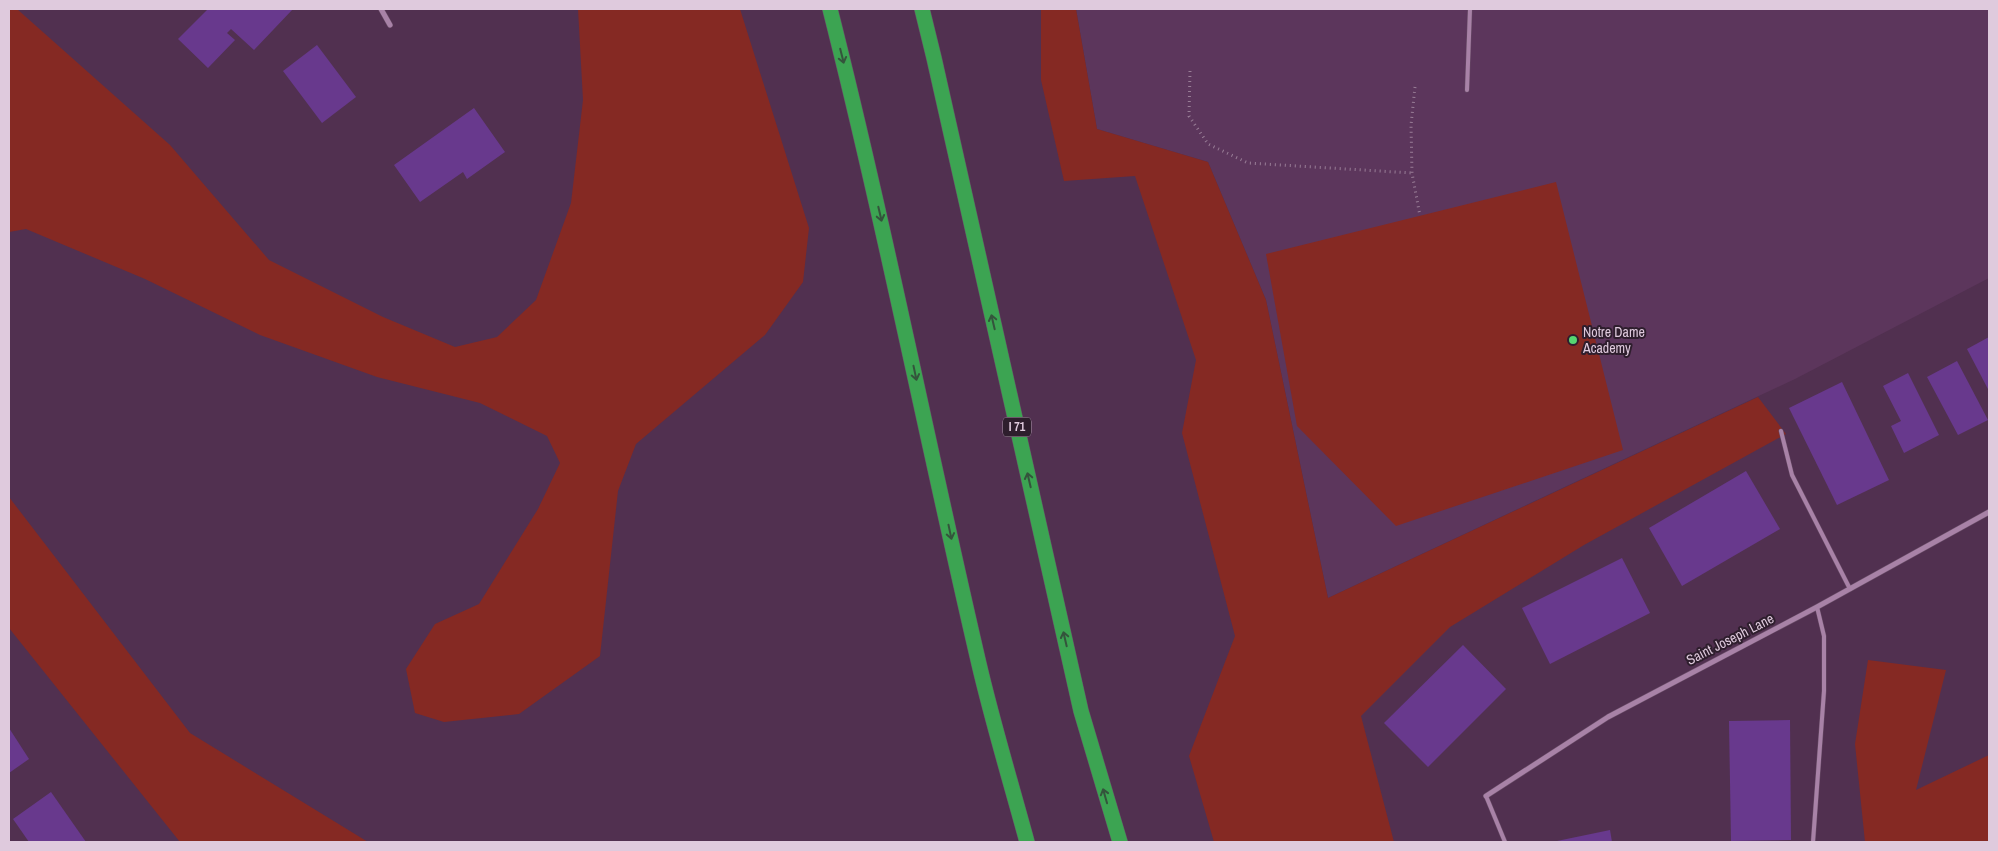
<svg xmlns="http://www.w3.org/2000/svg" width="1998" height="851" viewBox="0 0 1998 851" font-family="'Archivo Narrow',sans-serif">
<rect width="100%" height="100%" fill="#513050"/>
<polygon fill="#5c365c" points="1076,9 1989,9 1989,278 1795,379 1328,598 1266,300 1208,162 1097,129"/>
<g fill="#852923">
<polygon points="9,9 17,9 170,145 269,260 383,317 455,347 497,337 536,300 571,203 583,100 578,9 740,9 809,228 803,282 765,335 636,444 618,491 600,656 519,714 444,722 415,713 406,669 435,624 479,604 538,509 560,463 547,436 480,403 377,377 260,335 145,279 26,229 9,232"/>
<polygon points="1041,9 1076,9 1097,129 1208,162 1266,300 1328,598 1758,397 1786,434 1584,545 1450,627 1361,716 1394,842 1214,842 1189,756 1235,636 1182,433 1196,360 1135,176 1064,181 1041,80"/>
<polygon points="1556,182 1623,450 1396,526 1297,426 1266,254"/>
<polygon points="9,497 190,733 368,842 180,842 9,628"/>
<polygon points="1868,660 1946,670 1916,790 1989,755 1989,842 1865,842 1855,744"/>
</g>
<g fill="#68398d">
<polygon points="208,9 293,9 254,50 231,29 227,33 235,40 208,68 178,39"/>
<polygon points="317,45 356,97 322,123 283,71"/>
<polygon points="474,108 505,152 467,179 463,172 420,202 394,165"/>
<polygon points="1989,337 1989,391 1967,349"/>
<polygon points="1957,361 1988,420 1958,435 1927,377"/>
<polygon points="1908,373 1939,435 1904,453 1891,426 1901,421 1883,386"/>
<polygon points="1842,382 1889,480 1837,505 1789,408"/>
<polygon points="1746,471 1780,529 1682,586 1649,528"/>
<polygon points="1622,558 1650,613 1550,664 1522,608"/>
<polygon points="1463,645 1506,689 1428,767 1384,723"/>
<polygon points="1790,720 1791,840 1731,841 1729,721"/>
<polygon points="9,728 29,759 9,773"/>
<polygon points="51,792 86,842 29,842 13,819"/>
<polygon points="1610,830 1612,842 1557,842 1557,841"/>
</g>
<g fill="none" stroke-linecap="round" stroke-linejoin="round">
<defs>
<g id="lane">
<polyline points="1467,90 1470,9"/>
<polyline points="1781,431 1792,475 1850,589"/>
<polyline points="1486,796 1505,842"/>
<polyline points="1813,842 1824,691 1824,636 1817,607"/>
</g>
<g id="street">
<polyline points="381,9 390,25"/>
<polyline points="1486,796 1608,717 1817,607 1989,512"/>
</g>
<g id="highway">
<path d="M830 9C885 226 928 446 979 664 993 724 1011 783 1027 842"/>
<polyline points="922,9 934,58 1081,711 1120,842"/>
</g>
</defs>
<use href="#lane" stroke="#694d67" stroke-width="5"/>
<use href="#street" stroke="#694d67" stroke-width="6"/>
<use href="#highway" stroke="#694d67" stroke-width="16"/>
<g stroke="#997e97" stroke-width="3" stroke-dasharray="1 4" stroke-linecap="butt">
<polyline points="1190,71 1189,116 1208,144 1248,163 1412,173"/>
<polyline points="1415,87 1411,125 1412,173 1420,216"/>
</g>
<use href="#lane" stroke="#a882a7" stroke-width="4"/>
<use href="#street" stroke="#a882a7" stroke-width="5"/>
<use href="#highway" stroke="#3ca452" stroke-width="15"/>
</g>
<defs><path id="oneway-shaft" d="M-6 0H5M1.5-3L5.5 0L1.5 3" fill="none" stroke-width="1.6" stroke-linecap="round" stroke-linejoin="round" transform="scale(1.25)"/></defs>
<g stroke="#34543c">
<use href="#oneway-shaft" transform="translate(842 56) rotate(76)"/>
<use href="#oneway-shaft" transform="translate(880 214) rotate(77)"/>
<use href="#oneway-shaft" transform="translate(993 322) rotate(-103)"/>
<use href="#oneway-shaft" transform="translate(915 373) rotate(78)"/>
<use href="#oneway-shaft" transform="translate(1029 480) rotate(-103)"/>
<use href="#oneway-shaft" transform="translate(950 532) rotate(78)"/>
<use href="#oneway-shaft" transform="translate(1065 639) rotate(-103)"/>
<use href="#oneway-shaft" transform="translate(1105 796) rotate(-106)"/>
</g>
<circle fill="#56d671" stroke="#2e1e2d" stroke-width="2" cx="1573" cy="340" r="5"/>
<g text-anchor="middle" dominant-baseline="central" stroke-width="4" stroke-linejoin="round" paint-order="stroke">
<rect fill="#2e1e2d" stroke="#aa96a8" stroke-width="1" x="1003" y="417.5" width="28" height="19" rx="4"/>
<g font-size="12" font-weight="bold" fill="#dfcadd">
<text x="1017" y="427">I 71</text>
</g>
<g font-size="14" fill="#dfcadd" stroke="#2e1e2d" text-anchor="start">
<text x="1583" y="332">Notre Dame<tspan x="1583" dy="16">Academy</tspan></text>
</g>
<g font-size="14" fill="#dfcadd" stroke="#2e1e2d">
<text transform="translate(1730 639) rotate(-27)">Saint Joseph Lane</text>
</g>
</g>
<rect width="1998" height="851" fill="none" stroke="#dfcadd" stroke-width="20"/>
</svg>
